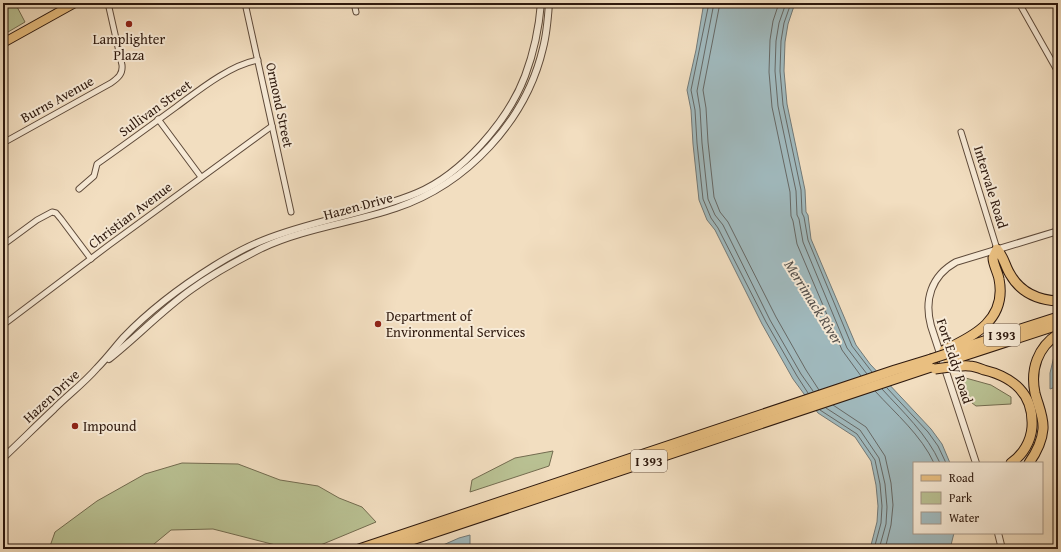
<svg xmlns="http://www.w3.org/2000/svg" width="1061" height="552" viewBox="0 0 1061 552" font-family="'Gentium Book Plus',serif">
<rect width="100%" height="100%" fill="#f2dec0"/>
<filter id="stains"><feTurbulence type="fractalNoise" baseFrequency=".005" numOctaves="4"/><feColorMatrix values="0 0 0 0 .2 0 0 0 0 .09 0 0 0 0 .02 0 0 0 .5 -.17"/></filter>
<radialGradient id="worn" r=".72"><stop offset=".6" stop-color="#630" stop-opacity="0"/><stop offset="1" stop-color="#630" stop-opacity=".3"/></radialGradient>
<g fill="#b9c193" stroke="#736c50">
<polygon points="3,3 15,3 25,22 3,35"/>
<path d="M962 377 991 385 1011 397V404L976 406C964 397 960 393 962 377Z"/>
<polygon points="553,451 549,466 470,492 472,480 515,458"/>
<polygon points="182,463 238,464 280,480 318,486 339,498 362,507 376,522 311,549 291,549 213,529 171,530 148,549 49,549 55,532 97,501 145,474"/>
</g>
<g fill="#a0b9bd" stroke="#727977">
<polygon points="706,3 795,3 788,24 785,42 784,71 787,104 805,190 806,212 808,215 811,239 856,345 870,364 931,429 942,444 950,463 914,463 914,533 954,533 950,549 870,549 877,522 878,506 876,485 871,461 855,437 818,413 793,379 762,324 715,230 707,220 699,200 693,144 691,110 687,90 696,50 703,8"/>
<polygon points="1058,351 1058,386 1050,389 1050,373 1055,352"/>
<polygon points="470,535 470,549 434,549 459,538"/>
</g>
<g fill="none" stroke-linecap="round" stroke-linejoin="round">
<g stroke="#666865" stroke-width="1">
<polyline points="709,3 691,90 695,110 697,143 703,199 711,218 718,228 766,322 797,376 808,393"/>
<polyline points="714,3 697,91 700,109 702,143 708,199 715,215 723,225 770,320 801,374 813,391"/>
<polyline points="720,3 703,90 706,108 708,142 714,197 720,212 728,222 776,317 806,370 819,390"/>
<polyline points="779,3 773,21 770,40 769,72 772,107 790,192 791,216 793,221 797,244 842,350 861,376"/>
<polyline points="786,3 779,23 776,41 775,71 778,106 796,191 797,215 799,219 803,242 847,348 867,374"/>
<polyline points="791,3 784,23 781,41 780,71 783,105 801,190 802,213 804,217 808,240 852,346 872,372"/>
<polyline points="887,388 928,432 938,446 946,463"/>
<path d="M882 389C903 412 927 434 940 463"/>
<path d="M875 391C896 414 921 435 934 463"/>
<polyline points="833,405 866,427 885,456 891,483 893,505 891,525 885,549"/>
<polyline points="826,408 860,430 879,458 885,484 887,507 886,524 879,549"/>
<polyline points="820,410 857,434 875,460 880,484 882,506 881,523 874,549"/>
</g>
<defs>
<g id="minor">
<polyline points="245,3 291,212"/>
<polyline points="354,3 356,12"/>
<polyline points="1019,3 1058,72"/>
<polyline points="158,119 201,177"/>
<polyline points="961,132 997,249"/>
<path d="M3 143 111 83C118 78 123 74 122 65L108 3"/>
<path d="M79 189 94 176 97 164C124 145 150 126 176 107 199 90 230 65 258 60"/>
<polyline points="3,245 37,220 52,212 56,213 61,219 91,259"/>
<polyline points="3,325 109,245 272,126"/>
</g>
<g id="tertiary">
<path d="M109 359C137 337 162 310 192 289 214 273 238 260 262 248 305 228 352 223 396 208 467 184 526 121 543 48 547 33 548 18 549 3"/>
<path d="M3 458C20 442 37 425 54 409 68 395 84 383 97 368 107 358 115 347 124 337 150 310 182 286 214 266 230 256 246 247 264 240 313 220 367 214 417 193 462 174 508 121 525 76 534 52 539 28 541 3"/>
<path d="M976 463 931 326C924 300 931 276 956 262L1058 231"/>
<polyline points="998,533 1002,549"/>
</g>
<polyline id="primary" points="3,43 75,3"/>
<g id="motorway">
<path d="M944 350C975 336 1007 319 999 279 998 273 993 264 993 258 994 255 996 252 997 249 1004 257 1005 266 1010 274 1020 292 1038 300 1058 301"/>
<polyline points="953,351 1058,317"/>
<polyline points="948,361 1058,325"/>
<path d="M950 367C956 367 963 365 969 366 974 366 979 368 984 370 1013 377 1034 394 1032 427 1031 441 1023 455 1011 463"/>
<path d="M1029 463C1036 453 1042 442 1043 429 1044 417 1038 405 1035 393 1030 369 1038 347 1058 334"/>
<polyline points="359,549 895,370 931,359"/>
<polyline points="385,549 934,366"/>
</g>
</defs>
<use href="#minor" stroke="#5e4a3a" stroke-width="7"/>
<use href="#tertiary" stroke="#5e4a3a" stroke-width="8"/>
<use href="#primary" stroke="#2d180d" stroke-width="10"/>
<use href="#motorway" stroke="#2d180d" stroke-width="11"/>
<use href="#minor" stroke="#f7ead6" stroke-width="5"/>
<use href="#tertiary" stroke="#f7ead6" stroke-width="6"/>
<use href="#primary" stroke="#e9bf80" stroke-width="8"/>
<use href="#motorway" stroke="#e9bf80" stroke-width="9"/>
<defs>
<g id="motorway-bridge">
<polyline points="931,359 946,354"/>
<polyline points="935,369 950,367"/>
</g>
</defs>
<use href="#motorway-bridge" stroke="#2d180d" stroke-width="11" stroke-linecap="butt"/>
<use href="#motorway-bridge" stroke="#e9bf80" stroke-width="9"/>
</g>
<g fill="#8f2418" stroke="#f7ead6" stroke-width="1.5">
<circle cx="129" cy="24" r="4"/>
<circle cx="378" cy="324" r="4"/>
<circle cx="75" cy="426" r="4"/>
</g>
<g text-anchor="middle" dominant-baseline="central" stroke-width="4" stroke-linejoin="round" paint-order="stroke">
<g fill="#f7ead6" stroke="#6a5749" stroke-width="1">
<rect x="984" y="324" width="36" height="22" rx="3"/>
<rect x="631" y="450" width="36" height="22" rx="3"/>
</g>
<g font-size="13" font-weight="bold" fill="#2d180d">
<text x="1002" y="335">I 393</text>
<text x="649" y="461">I 393</text>
</g>
<g font-size="14" fill="#2d180d" stroke="#f7ead6" text-anchor="start">
<text x="129" y="39" text-anchor="middle">Lamplighter<tspan x="129" dy="16">Plaza</tspan></text>
<text x="386" y="316">Department of<tspan x="386" dy="16">Environmental Services</tspan></text>
<text x="83" y="426">Impound</text>
</g>
<g font-size="14" fill="#2d180d" stroke="#f7ead6">
<text transform="translate(57 99) rotate(-29)">Burns Avenue</text>
<text transform="translate(280 105) rotate(78)">Ormond Street</text>
<text transform="translate(155 108) rotate(-36)">Sullivan Street</text>
<text transform="translate(991 187) rotate(73)">Intervale Road</text>
<text transform="translate(358 206) rotate(-15)">Hazen Drive</text>
<text transform="translate(130 215) rotate(-37)">Christian Avenue</text>
<text transform="translate(955 361) rotate(72)">Fort Eddy Road</text>
<text transform="translate(51 396) rotate(-43)">Hazen Drive</text>
</g>
<g font-size="15" font-style="italic" fill="#55504b" stroke="#f7ead6">
<text transform="translate(814 302) rotate(58)">Merrimack River</text>
</g>
</g>
<rect width="1061" height="552" fill="none" stroke="#f2dec0" stroke-width="16"/>
<rect x="4" y="4" width="1053" height="544" fill="none" stroke="#2d180d" stroke-width="2"/>
<rect x="8" y="8" width="1045" height="536" fill="none" stroke="#2d180d"/>
<rect x="913" y="462" width="130" height="72" fill="#f7ead6" stroke="#a69686"/>
<rect x="921" y="475" width="20" height="6" fill="#e9bf80" stroke="#a69686"/>
<text x="949" y="482" font-size="12" fill="#2d180d">Road</text>
<rect x="921" y="492" width="20" height="12" fill="#b9c193" stroke="#a69686"/>
<text x="949" y="502" font-size="12" fill="#2d180d">Park</text>
<rect x="921" y="512" width="20" height="12" fill="#a0b9bd" stroke="#a69686"/>
<text x="949" y="522" font-size="12" fill="#2d180d">Water</text>
<rect width="100%" height="100%" filter="url(#stains)"/>
<rect width="100%" height="100%" fill="url(#worn)"/>
</svg>
